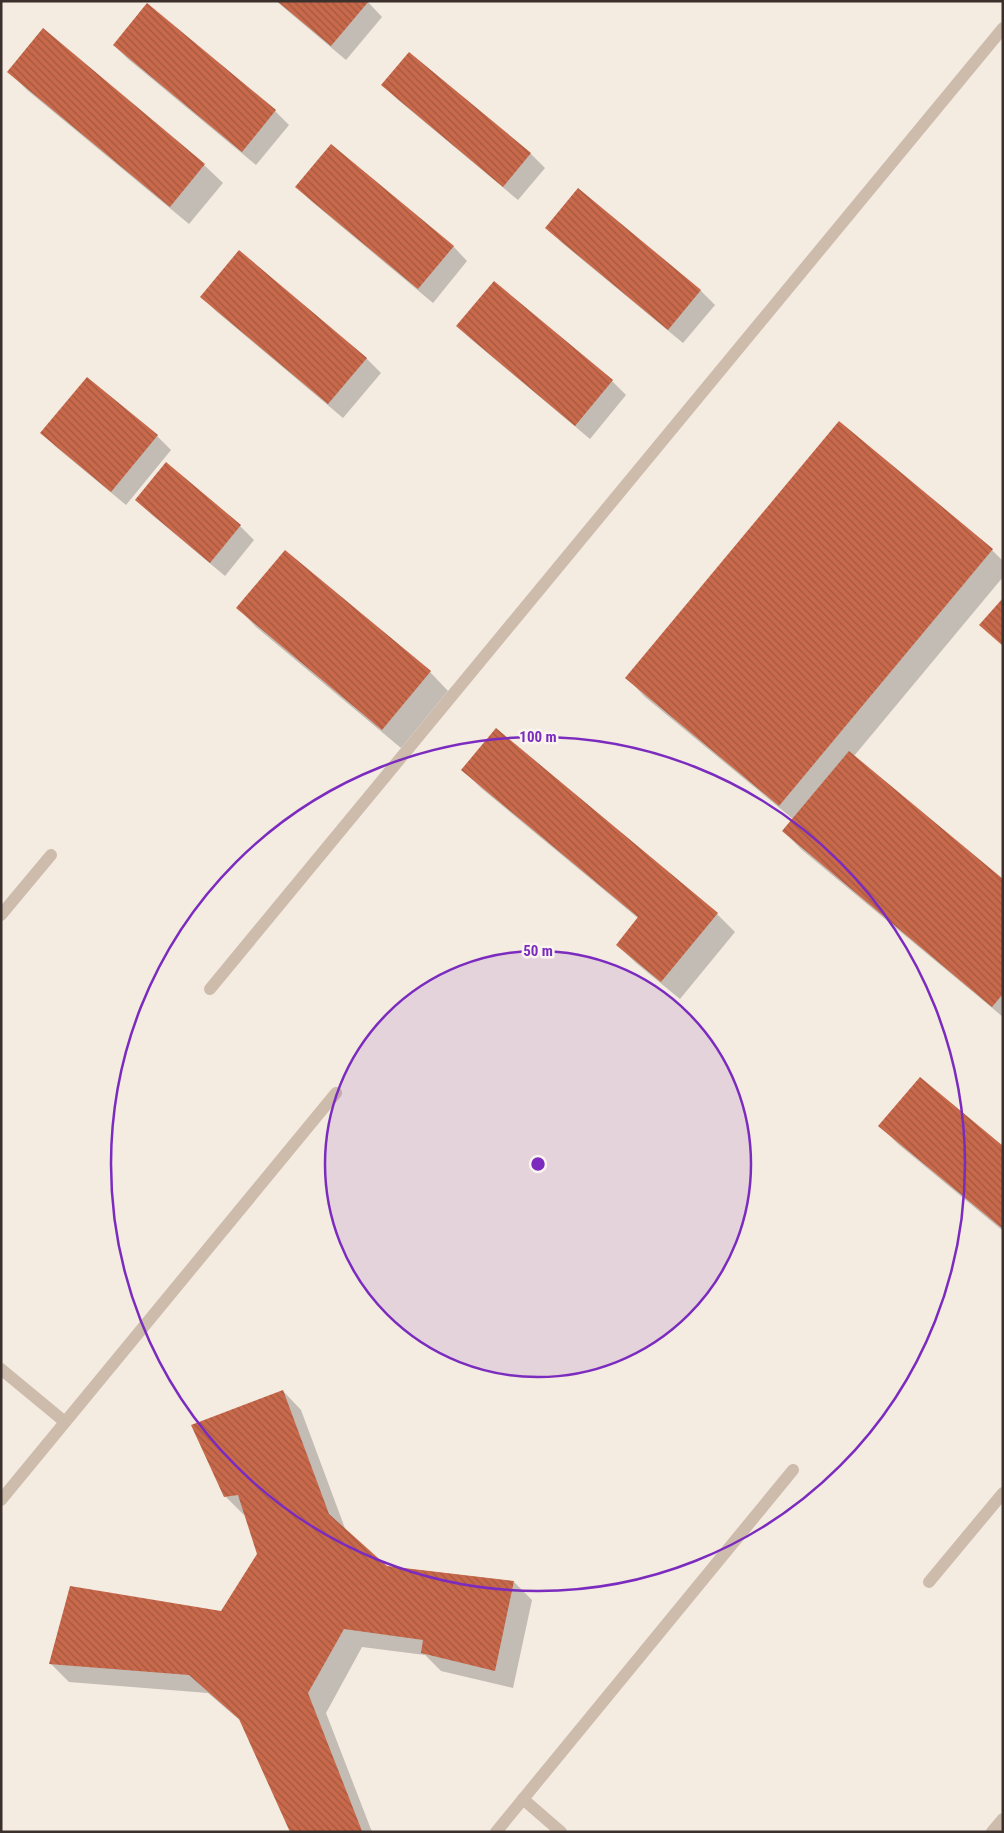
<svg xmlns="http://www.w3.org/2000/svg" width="1004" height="1833" viewBox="0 0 1004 1833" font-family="'Roboto Condensed',sans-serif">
<defs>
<pattern id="building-back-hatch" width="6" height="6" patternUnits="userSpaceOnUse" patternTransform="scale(1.25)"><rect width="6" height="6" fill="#c8694b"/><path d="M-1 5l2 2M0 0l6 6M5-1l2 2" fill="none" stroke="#a4573f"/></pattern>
</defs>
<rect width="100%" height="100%" fill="#f4ebe1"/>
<g fill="#0003">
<polygon points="276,1 367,1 382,17 346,60"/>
<polygon points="147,5 275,111 289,125 256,165 128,59 114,45"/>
<polygon points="43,30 204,165 223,183 189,224 27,90 9,72"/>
<polygon points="410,53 531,154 545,168 518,200 397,99 383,85"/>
<polygon points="297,187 453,246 467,261 433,303 311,201"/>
<polygon points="578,189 701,291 715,305 683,343 561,242 547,228"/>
<polygon points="202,297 366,358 381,373 343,418 216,311"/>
<polygon points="457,326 612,381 626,395 590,439 472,340"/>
<polygon points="42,433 157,436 171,450 126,505 56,447"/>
<polygon points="166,464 240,526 254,540 225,576 151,514 136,500"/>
<polygon points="992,550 1003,561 1003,577 854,756 1003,880 1003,1017 802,850 783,831 793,819 645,697 627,678"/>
<polygon points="285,552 430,672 448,691 401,748 256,627 238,608"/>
<polygon points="463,770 717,914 735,932 680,999 636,963 617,945 639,919 481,788"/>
<polygon points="880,1126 1003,1147 1003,1231 898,1144"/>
<polygon points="283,1391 301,1410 346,1531 386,1567 514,1582 532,1600 513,1688 441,1671 425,1655 362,1647 326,1713 372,1832 291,1832 242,1722 208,1693 69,1682 51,1664 222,1612 258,1554 245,1514 244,1515 225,1496"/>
</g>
<g fill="url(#building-back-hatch)">
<polygon points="277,1 369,1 331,46"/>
<polygon points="147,3 276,110 242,152 113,45"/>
<polygon points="43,28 205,164 170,207 7,72"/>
<polygon points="409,52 531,153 503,187 381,85"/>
<polygon points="331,144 454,246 418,289 295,187"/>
<polygon points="578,188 701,290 668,330 545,228"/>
<polygon points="239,250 367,358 328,404 200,297"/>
<polygon points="494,281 613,380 575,426 456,326"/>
<polygon points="87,377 158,435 111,492 40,433"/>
<polygon points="839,421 993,549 779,806 625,678"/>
<polygon points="166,462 241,525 210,563 135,500"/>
<polygon points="285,550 431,671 382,730 236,608"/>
<polygon points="1003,598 1003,646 979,625"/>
<polygon points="496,728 718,913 661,982 616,945 638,917 461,770"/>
<polygon points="849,751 1003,879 1003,994 992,1007 782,831"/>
<polygon points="920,1077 1003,1146 1003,1229 878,1126"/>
<polygon points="283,1390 329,1514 387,1566 514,1581 495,1671 421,1653 423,1640 344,1629 308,1693 362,1831 356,1832 290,1832 239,1719 189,1675 49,1664 70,1586 221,1611 257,1554 238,1495 224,1497 191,1425"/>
</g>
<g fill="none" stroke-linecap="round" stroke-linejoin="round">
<g stroke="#cdbbac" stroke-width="12">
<polyline points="1,915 51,855"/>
<polyline points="210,989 1003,28"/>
<polyline points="1,1369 65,1422"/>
<polyline points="1,1500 336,1093"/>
<polyline points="929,1582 1003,1493"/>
<polyline points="523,1799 561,1832"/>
<polyline points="496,1832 793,1470"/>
<polyline points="992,1832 1003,1819"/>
</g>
</g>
<circle cx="538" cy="1164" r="213" fill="#7b2cbf" fill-opacity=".12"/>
<g fill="none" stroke="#7b2cbf" stroke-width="2.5">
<circle cx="538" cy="1164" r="213"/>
<circle cx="538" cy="1164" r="427"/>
</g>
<circle cx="538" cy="1164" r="8" fill="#7b2cbf" stroke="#fbf5ee" stroke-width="2.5"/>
<g font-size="15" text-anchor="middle" font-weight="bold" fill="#7b2cbf" stroke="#fbf5ee" stroke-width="5" stroke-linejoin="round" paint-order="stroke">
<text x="538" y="742">100 m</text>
<text x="538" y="956">50 m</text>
</g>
<rect width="1004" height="1833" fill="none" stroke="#3b302b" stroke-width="5"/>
</svg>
